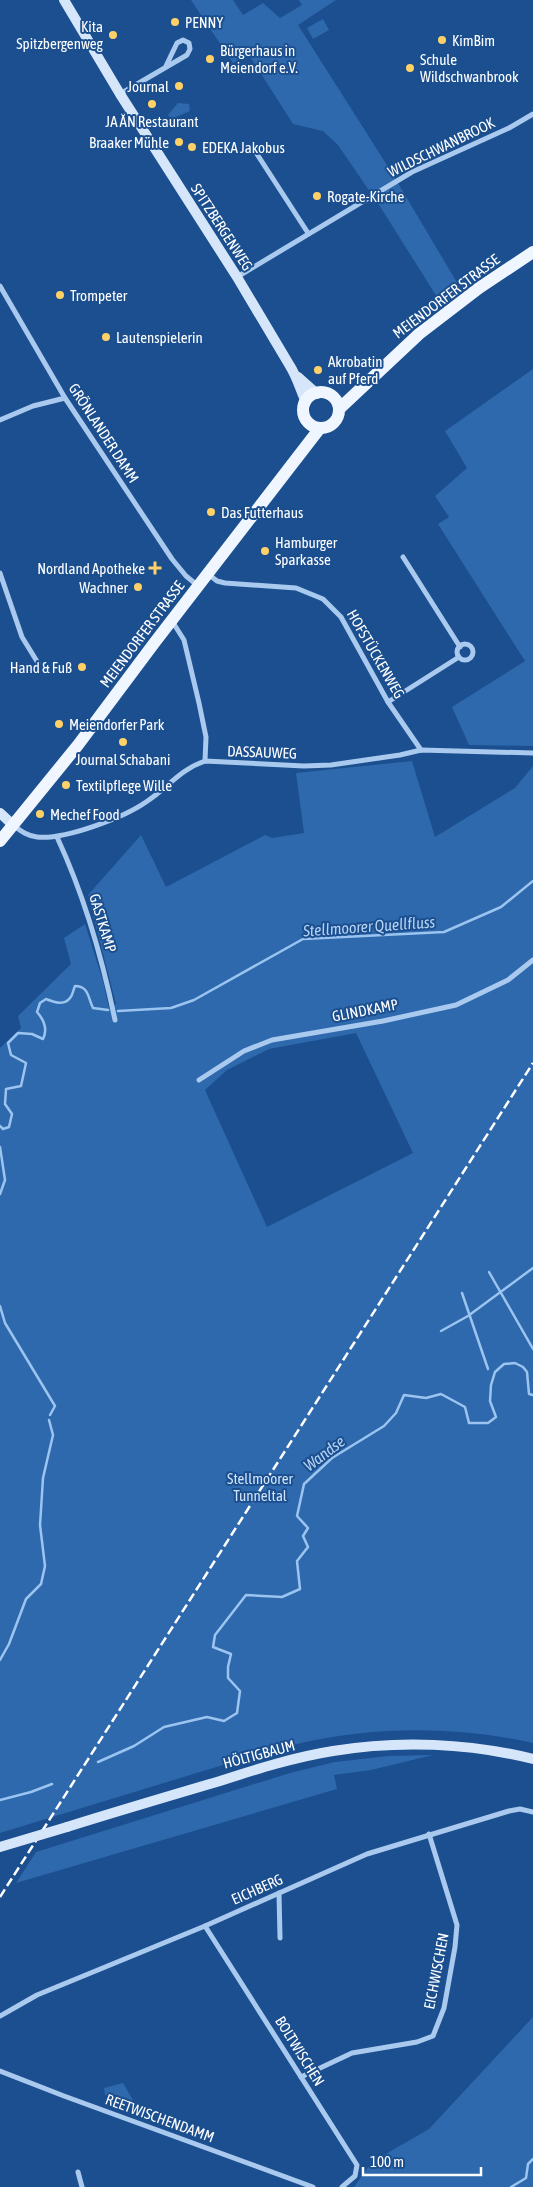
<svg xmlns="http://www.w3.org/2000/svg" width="533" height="2187" viewBox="0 0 533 2187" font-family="'Asap Condensed',sans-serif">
<rect width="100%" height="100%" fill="#1b4f8f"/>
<g fill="#2e69ad" fill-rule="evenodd">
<polygon points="191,0 233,0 243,15 263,3 280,18 302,5 299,0 336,0 298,25 392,173 462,291 442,305 381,208 338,145 323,131 293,124 249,55 233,63"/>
<polygon points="323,19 329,30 313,39 307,28"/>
<polygon points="178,103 189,104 190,111 171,119 168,115"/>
<polygon points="533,369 533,746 469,745 452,707 525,661 438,524 449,517 435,496 467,468 445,431"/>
<path d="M412 761 435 837 515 788 533 766V1743C457 1726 376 1726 301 1743 259 1753 218 1767 177 1779 118 1797 59 1815 0 1833V1048L21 1028 18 1016 71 964 64 938 85 924 103 981 109 1008 116 1004 88 895 141 835 166 887 265 835 272 838 304 833 296 773ZM356 1033 413 1153 267 1227 205 1090 227 1070 269 1049Z"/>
<polygon points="433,1755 371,1770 334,1775 337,1789 16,1883 36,1852 290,1773 335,1762 388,1756"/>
<polygon points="533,2017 533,2187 354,2187 372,2162 429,2129"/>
<polygon points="123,2083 133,2100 132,2106 105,2095 104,2088"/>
</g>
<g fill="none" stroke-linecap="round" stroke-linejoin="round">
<g stroke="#9cc4f0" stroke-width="2.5">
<polyline points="118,1011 171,1008 194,1000 303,939 444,932 501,907 533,881"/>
<path d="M0 1126 3 1129 9 1127 12 1114 5 1104 6 1089 21 1086 26 1063 11 1055 8 1043 18 1033 32 1034 43 1039C48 1029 44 1020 37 1012L40 1003 46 999C54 1002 64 1006 70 998 73 995 73 990 75 986 89 986 88 998 93 1008L108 1010"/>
<polyline points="0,1147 5,1180 0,1194"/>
<polyline points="489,1272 533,1349"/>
<polyline points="462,1293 488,1369"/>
<polyline points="0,1306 5,1323 55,1406 50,1415"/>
<polyline points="441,1331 468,1316 533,1268"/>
<polyline points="0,1660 9,1644 26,1599 41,1584 45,1566 40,1525 43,1478 53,1435 49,1420"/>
<polyline points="98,1762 134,1746 164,1727 207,1717 224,1721 237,1713 240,1691 228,1678 228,1667 231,1654 213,1647 215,1635 246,1595 282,1597 300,1589 297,1561 308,1547 303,1536 308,1528 297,1516 304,1484 332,1458 384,1426 396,1413 404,1395 426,1398 441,1394 465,1407 469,1423 488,1423 496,1417 490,1401 491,1385 495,1372 504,1364 515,1363 523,1367 527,1372 529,1394 533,1395"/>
<polyline points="0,1800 31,1792 52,1784"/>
<polyline points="511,2187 526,2178 528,2164 533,2159"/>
</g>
<g stroke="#a9c9ee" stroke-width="5">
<polyline points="120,94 187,55 190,49 189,43 183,40 177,43 166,66"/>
<polyline points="255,151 308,233"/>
<polyline points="237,277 412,172 509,128 533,114"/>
<polyline points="0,286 65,398 172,559 186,576 197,585"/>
<polyline points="0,420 33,406 65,398"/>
<polyline points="403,557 460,647"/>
<polyline points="0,573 22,637 38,663"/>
<polyline points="208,574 217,581 225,583 296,588 323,599 341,617 388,702 421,750"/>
<polyline points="172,621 184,640 199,703 206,737 205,761"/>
<circle cx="465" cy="652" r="8"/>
<polyline points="388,702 459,657"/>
<path d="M13 825C21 831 27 836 37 837 64 840 123 818 146 802 168 788 179 770 205 761L304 766 331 765 400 755 421 750 533 753"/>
<path d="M57 837C84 895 102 957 115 1020"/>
<polyline points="199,1080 244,1051 272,1040 383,1021 456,1005 508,980 533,960"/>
<polyline points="279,1893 280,1938"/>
<polyline points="205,1926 357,2165 355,2176 342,2187"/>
<polyline points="0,2016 37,1995 205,1926 367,1854 509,1811 520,1809 533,1812"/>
<polyline points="0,2071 64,2096 313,2187"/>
<polyline points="301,2077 352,2053 417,2042 433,2036 444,2008 455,1947 457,1925 429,1834"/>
<polyline points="78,2172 82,2187"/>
</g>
<g stroke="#d6e6fa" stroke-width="10">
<path d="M64 0 120 94 237 277 290 366C297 377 300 389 306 402"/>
<polyline points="298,377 317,394"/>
<polyline points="0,813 13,825"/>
<path d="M67 1827C118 1811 169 1796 220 1781 257 1769 295 1757 333 1751 399 1740 469 1743 533 1759"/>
</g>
<g stroke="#f0f6ff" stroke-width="12">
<circle cx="321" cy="410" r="18"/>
<polyline points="339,409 419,334 479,288 533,252"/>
<polyline points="0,841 78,745 155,642 320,428"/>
</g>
<polyline stroke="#fff" stroke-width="2.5" stroke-dasharray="9 4" stroke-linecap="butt" points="0,1897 533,1063"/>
<polyline stroke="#d6e6fa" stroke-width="10" points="0,1847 67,1827"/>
</g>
<g fill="#ffd166" stroke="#1b4f8f" stroke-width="2">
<circle cx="175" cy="22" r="5"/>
<circle cx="113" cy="35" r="5"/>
<circle cx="442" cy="40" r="5"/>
<circle cx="210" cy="59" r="5"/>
<circle cx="410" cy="68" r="5"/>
<circle cx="179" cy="86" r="5"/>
<circle cx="152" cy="104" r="5"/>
<circle cx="179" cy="142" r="5"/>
<circle cx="192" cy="147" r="5"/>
<circle cx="317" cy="196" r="5"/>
<circle cx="60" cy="295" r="5"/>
<circle cx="106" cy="337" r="5"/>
<circle cx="318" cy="370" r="5"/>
<circle cx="211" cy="512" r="5"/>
<circle cx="265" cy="551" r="5"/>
<path d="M152.5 560.5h5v5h5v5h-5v5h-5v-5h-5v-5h5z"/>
<circle cx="138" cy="587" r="5"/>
<circle cx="82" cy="667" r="5"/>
<circle cx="59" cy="724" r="5"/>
<circle cx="123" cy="742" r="5"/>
<circle cx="66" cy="785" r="5"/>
<circle cx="40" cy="814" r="5"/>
</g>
<g text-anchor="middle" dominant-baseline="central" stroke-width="4" stroke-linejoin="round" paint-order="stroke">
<g font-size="15" fill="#fff" stroke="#1b4f8f" text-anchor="start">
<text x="185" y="22">PENNY</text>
<text x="103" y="26" text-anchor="end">Kita<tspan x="103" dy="17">Spitzbergenweg</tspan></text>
<text x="452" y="40">KimBim</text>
<text x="220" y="50">Bürgerhaus in<tspan x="220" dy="17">Meiendorf e.V.</tspan></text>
<text x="420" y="59">Schule<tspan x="420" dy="17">Wildschwanbrook</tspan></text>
<text x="169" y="86" text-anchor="end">Journal</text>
<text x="152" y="121" text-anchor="middle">JA ĂN Restaurant</text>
<text x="169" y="142" text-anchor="end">Braaker Mühle</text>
<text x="202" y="147">EDEKA Jakobus</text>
<text x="327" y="196">Rogate-Kirche</text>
<text x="70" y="295">Trompeter</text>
<text x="116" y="337">Lautenspielerin</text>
<text x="328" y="361">Akrobatin<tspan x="328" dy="17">auf Pferd</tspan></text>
<text x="221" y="512">Das Futterhaus</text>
<text x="275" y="542">Hamburger<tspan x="275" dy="17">Sparkasse</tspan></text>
<text x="145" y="568" text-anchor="end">Nordland Apotheke</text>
<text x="128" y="587" text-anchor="end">Wachner</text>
<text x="72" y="667" text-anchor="end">Hand &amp; Fuß</text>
<text x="69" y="724">Meiendorfer Park</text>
<text x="123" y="759" text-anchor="middle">Journal Schabani</text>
<text x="76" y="785">Textilpflege Wille</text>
<text x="50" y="814">Mechef Food</text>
</g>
<g font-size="15" fill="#fff" stroke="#1b4f8f">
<text transform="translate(441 147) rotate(-26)">WILDSCHWANBROOK</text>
<text transform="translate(222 227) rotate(57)">SPITZBERGENWEG</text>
<text transform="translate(446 296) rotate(-37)">MEIENDORFER STRASSE</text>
<text transform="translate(104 433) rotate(57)">GRÖNLANDER DAMM</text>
<text transform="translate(142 634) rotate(-53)">MEIENDORFER STRASSE</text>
<text transform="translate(376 654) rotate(60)">HOFSTÜCKENWEG</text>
<text transform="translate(262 752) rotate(2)">DASSAUWEG</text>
<text transform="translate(103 923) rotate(73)">GASTKAMP</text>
<text transform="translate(365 1010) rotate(-11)">GLINDKAMP</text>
<text transform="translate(259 1754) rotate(-15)">HÖLTIGBAUM</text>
<text transform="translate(257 1889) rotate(-24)">EICHBERG</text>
<text transform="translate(436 1971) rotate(-79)">EICHWISCHEN</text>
<text transform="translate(300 2051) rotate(58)">BOLTWISCHEN</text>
<text transform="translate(160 2118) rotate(20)">REETWISCHENDAMM</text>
</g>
<g font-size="15" fill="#cfe3fa" stroke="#1b4f8f">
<text x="260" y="1478">Stellmoorer<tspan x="260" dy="17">Tunneltal</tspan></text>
</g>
<g font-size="16" font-style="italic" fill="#b5d3f5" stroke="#1b4f8f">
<text transform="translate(369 926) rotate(-4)">Stellmoorer Quellfluss</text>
<text transform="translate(324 1453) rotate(-37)">Wandse</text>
</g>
</g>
<path d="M363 2167v8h118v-8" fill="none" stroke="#ffffff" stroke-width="2.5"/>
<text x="370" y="2167" font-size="15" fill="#ffffff" stroke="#1b4f8f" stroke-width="4" paint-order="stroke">100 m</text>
</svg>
